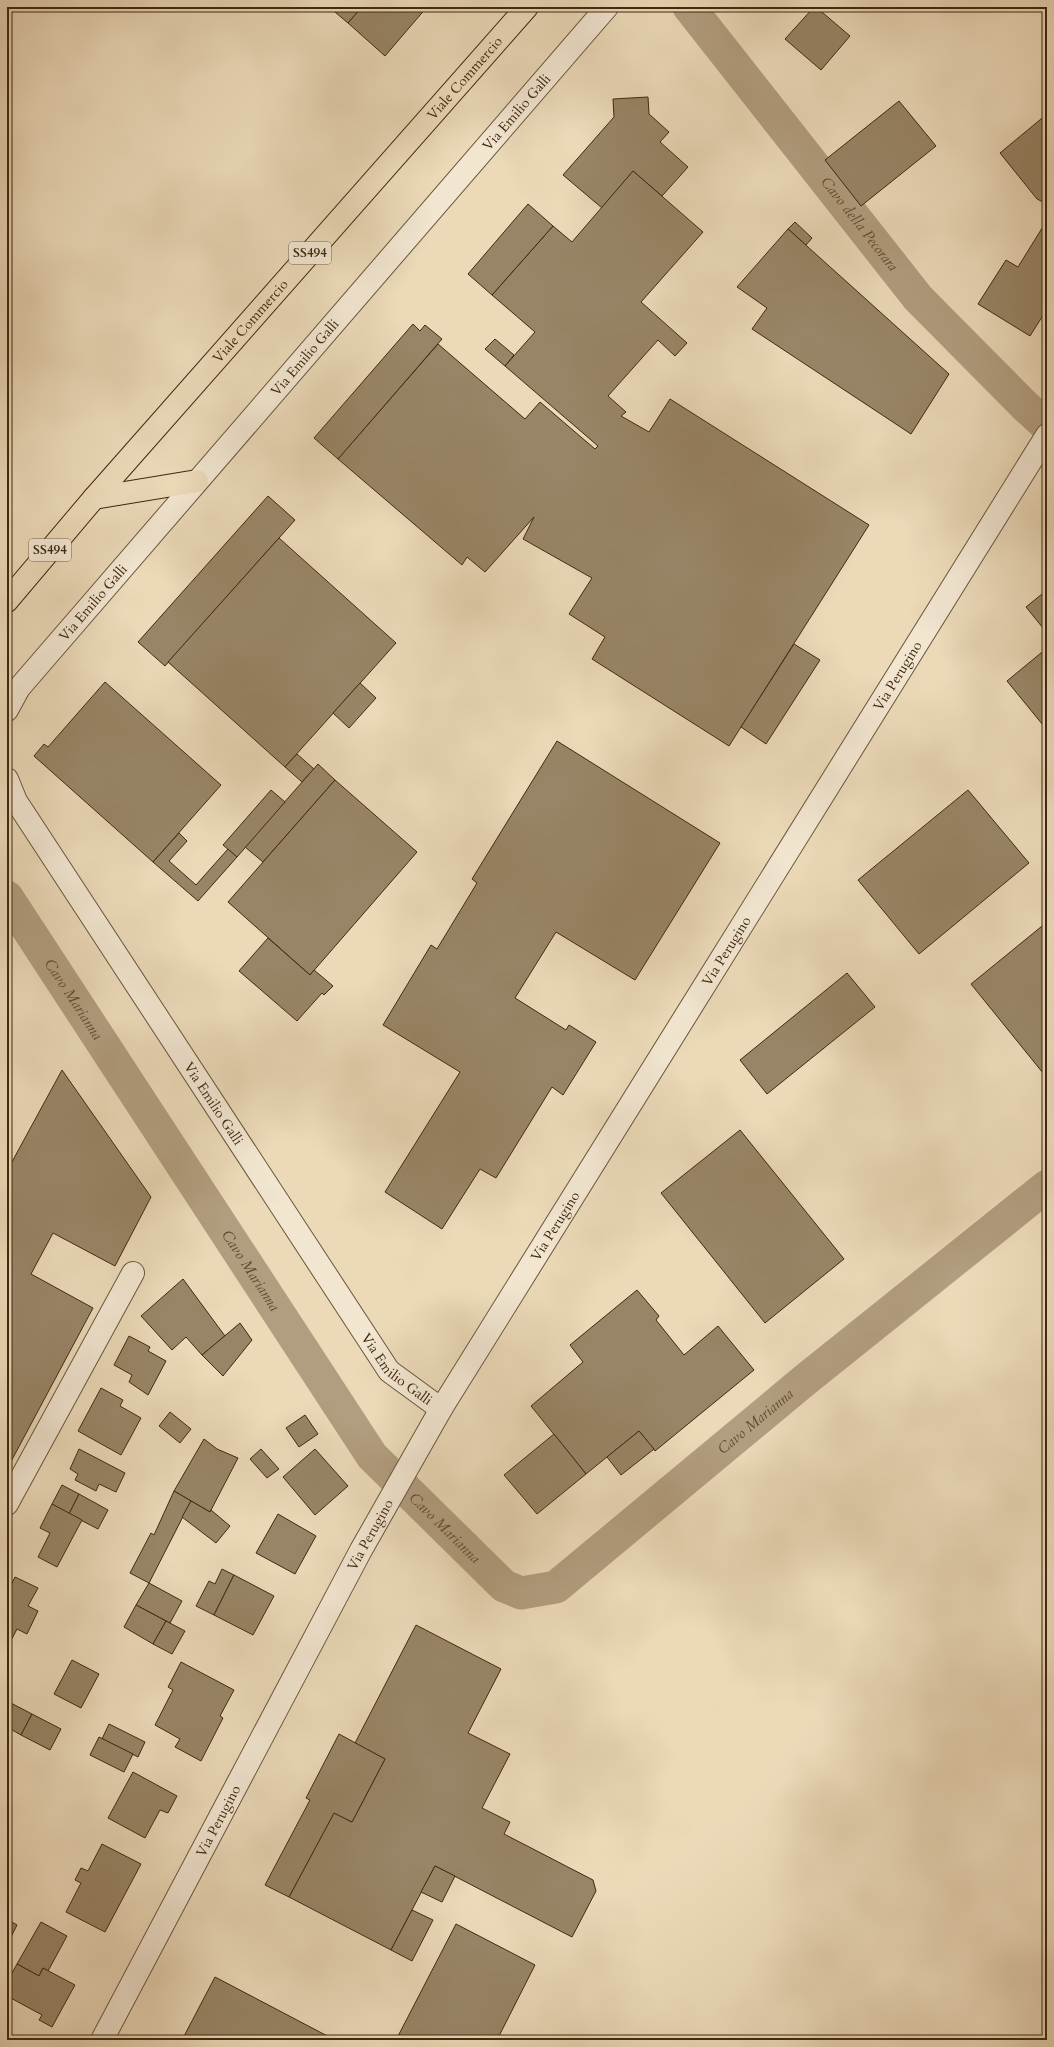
<svg xmlns="http://www.w3.org/2000/svg" width="1054" height="2047" viewBox="0 0 1054 2047" font-family="Cardo,serif">
<rect width="100%" height="100%" fill="#ebd9b8"/>
<filter id="stains"><feTurbulence type="fractalNoise" baseFrequency=".005" numOctaves="4"/><feColorMatrix values="0 0 0 0 .2 0 0 0 0 .09 0 0 0 0 .02 0 0 0 .5 -.17"/></filter>
<radialGradient id="worn" r=".72"><stop offset=".6" stop-color="#630" stop-opacity="0"/><stop offset="1" stop-color="#630" stop-opacity=".3"/></radialGradient>
<g fill="none" stroke-linecap="round" stroke-linejoin="round">
<g stroke="#b19d7f" stroke-width="33">
<path id="s1" d="M689 7 918 298 1025 406 1047 426"/>
<path id="s2" d="M7 897 372 1456 504 1586 521 1593 556 1587 805 1380 1047 1186"/>
</g>
</g>
<g fill="#988567" stroke="#3f2910">
<polygon points="329,7 362,7 348,23"/>
<polygon points="362,7 427,7 385,56 348,23"/>
<polygon points="814,7 816,7 850,36 821,70 785,39"/>
<polygon points="648,97 649,114 669,132 660,142 688,167 662,196 633,171 602,208 563,175 614,117 613,99"/>
<polygon points="899,101 936,146 861,206 825,160"/>
<polygon points="1047,114 1047,204 1037,199 1000,153"/>
<polygon points="633,171 703,232 641,302 687,343 675,356 658,340 608,396 626,412 621,416 649,432 670,399 869,525 729,746 592,659 605,637 569,614 592,578 523,539 534,517 485,572 467,557 462,565 338,459 438,344 525,419 540,402 595,449 598,446 505,366 535,332 492,295 553,226 572,242"/>
<polygon points="528,204 553,226 492,295 468,274"/>
<polygon points="795,222 812,238 806,245 788,229"/>
<polygon points="1044,225 1047,227 1047,309 1030,336 978,304 1006,260 1018,267"/>
<polygon points="788,229 949,374 911,434 752,329 767,308 737,287"/>
<polygon points="413,324 420,331 425,325 442,339 338,459 314,438"/>
<polygon points="495,339 514,355 505,366 485,349"/>
<polygon points="268,496 295,520 165,666 138,642"/>
<polygon points="279,538 396,643 285,767 168,662"/>
<polygon points="1047,590 1047,633 1026,607"/>
<polygon points="794,644 820,660 766,744 741,727"/>
<polygon points="1047,648 1047,730 1007,681"/>
<polygon points="105,682 221,785 153,862 34,756 44,744 48,747"/>
<polygon points="360,683 376,698 349,728 333,713"/>
<polygon points="557,741 720,843 635,980 556,932 515,998 566,1030 569,1025 596,1042 563,1095 552,1087 496,1178 480,1169 442,1229 385,1192 460,1072 383,1025 431,945 437,949 477,883 472,879"/>
<polygon points="297,754 314,769 302,782 285,767"/>
<polygon points="318,764 335,780 263,862 245,847"/>
<polygon points="335,780 417,852 310,975 228,902"/>
<polygon points="271,790 285,802 237,857 223,845"/>
<polygon points="968,790 1029,863 919,954 858,880"/>
<polygon points="179,833 187,841 169,861 196,885 228,849 237,857 198,901 153,862"/>
<polygon points="1047,922 1047,1078 971,984"/>
<polygon points="268,938 310,975 314,970 333,986 324,995 322,993 297,1021 239,971"/>
<polygon points="847,973 875,1007 767,1094 740,1060"/>
<polygon points="62,1070 151,1197 115,1266 53,1233 31,1274 93,1308 7,1469 7,1171"/>
<polygon points="740,1130 844,1259 765,1323 661,1193"/>
<polygon points="183,1279 225,1336 202,1355 186,1337 172,1350 141,1316"/>
<polygon points="637,1290 659,1316 656,1320 684,1355 718,1326 754,1370 655,1451 639,1431 586,1474 531,1406 583,1362 570,1345"/>
<polygon points="240,1323 252,1340 223,1376 202,1355"/>
<polygon points="129,1336 150,1347 148,1351 166,1361 148,1395 129,1382 132,1375 114,1365"/>
<polygon points="101,1388 123,1400 120,1406 141,1418 121,1455 78,1431"/>
<polygon points="170,1412 191,1429 180,1443 159,1426"/>
<polygon points="305,1415 318,1434 299,1447 286,1428"/>
<polygon points="639,1431 654,1449 621,1475 607,1457"/>
<polygon points="554,1434 586,1474 537,1514 504,1475"/>
<polygon points="204,1439 217,1449 238,1458 210,1512 174,1491"/>
<polygon points="79,1449 125,1473 116,1492 99,1484 96,1491 75,1480 78,1474 70,1469"/>
<polygon points="261,1449 279,1469 267,1478 250,1459"/>
<polygon points="315,1449 348,1486 315,1515 283,1477"/>
<polygon points="62,1485 79,1494 69,1514 52,1504"/>
<polygon points="174,1491 191,1501 149,1583 130,1573 151,1533 154,1535"/>
<polygon points="79,1494 108,1510 98,1529 69,1514"/>
<polygon points="191,1501 210,1512 211,1510 230,1526 216,1543 182,1517"/>
<polygon points="52,1504 82,1520 57,1567 38,1557 50,1533 40,1528"/>
<polygon points="278,1514 316,1536 295,1574 256,1553"/>
<polygon points="222,1569 234,1575 214,1615 196,1606 209,1581 215,1584"/>
<polygon points="234,1575 274,1596 253,1635 214,1615"/>
<polygon points="15,1577 38,1588 28,1606 38,1611 27,1634 17,1629 7,1648 7,1593"/>
<polygon points="149,1583 182,1601 170,1623 136,1605"/>
<polygon points="136,1605 166,1621 153,1644 124,1627"/>
<polygon points="166,1621 185,1631 172,1654 153,1644"/>
<polygon points="416,1625 501,1669 468,1733 510,1754 482,1808 510,1822 504,1834 593,1880 596,1891 572,1937 435,1866 391,1950 289,1897 334,1813 352,1822 385,1759 355,1743"/>
<polygon points="72,1660 99,1674 81,1708 54,1694"/>
<polygon points="181,1662 234,1690 220,1716 223,1718 201,1761 175,1747 180,1739 155,1725 173,1690 168,1687"/>
<polygon points="7,1701 32,1714 21,1735 7,1727"/>
<polygon points="32,1714 61,1729 50,1750 21,1735"/>
<polygon points="109,1724 145,1742 138,1757 102,1739"/>
<polygon points="339,1734 385,1759 352,1822 334,1813 289,1897 265,1885 310,1800 306,1798"/>
<polygon points="99,1737 133,1754 124,1772 90,1755"/>
<polygon points="133,1772 177,1796 168,1813 160,1810 145,1838 108,1818"/>
<polygon points="102,1844 141,1864 105,1932 66,1912 81,1883 75,1880 81,1868 88,1871"/>
<polygon points="435,1866 455,1876 442,1902 421,1892"/>
<polygon points="412,1910 433,1920 412,1961 391,1950"/>
<polygon points="7,1919 17,1925 7,1945"/>
<polygon points="41,1922 67,1936 48,1971 43,1968 39,1976 17,1964"/>
<polygon points="456,1924 535,1965 497,2040 396,2040"/>
<polygon points="17,1964 39,1976 43,1968 75,1985 52,2027 39,2020 42,2015 7,1996 7,1982"/>
<polygon points="215,1977 335,2040 182,2040"/>
</g>
<g fill="none" stroke-linecap="round" stroke-linejoin="round">
<defs>
<g id="minor">
<path id="s3" d="M7 710 19 688 607 7"/>
<path id="s4" d="M7 779 16 801 389 1371 441 1409"/>
<polyline points="7,1504 133,1273"/>
<path id="s5" d="M102 2040 361 1550 441 1409 1047 435"/>
</g>
<g id="major">
<polyline points="94,498 197,481"/>
<path id="s6" d="M7 601 94 498 527 7"/>
</g>
</defs>
<use href="#minor" stroke="#6a553a" stroke-width="24"/>
<use href="#major" stroke="#3f2910" stroke-width="24"/>
<use href="#minor" stroke="#f2e6d1" stroke-width="22"/>
<use href="#major" stroke="#ebd9b8" stroke-width="22"/>
</g>
<g text-anchor="middle" dominant-baseline="central" stroke-width="3.5" stroke-linejoin="round" paint-order="stroke">
<g fill="#f2e6d1" stroke="#75624a" stroke-width="1">
<rect x="289" y="242" width="42" height="22" rx="3"/>
<rect x="29" y="539" width="42" height="22" rx="3"/>
</g>
<g font-size="13" font-weight="bold" fill="#3f2910">
<text x="310" y="253">SS494</text>
<text x="50" y="550">SS494</text>
</g>
<g font-size="14" fill="#3f2910" stroke="#f2e6d1">
<text stroke="none"><textPath href="#s6" startOffset="695">Viale Commercio</textPath></text>
<text stroke="none"><textPath href="#s3" startOffset="786">Via Emilio Galli</textPath></text>
<text stroke="none"><textPath href="#s6" startOffset="371">Viale Commercio</textPath></text>
<text stroke="none"><textPath href="#s3" startOffset="462">Via Emilio Galli</textPath></text>
<text stroke="none"><textPath href="#s3" startOffset="138">Via Emilio Galli</textPath></text>
<text stroke="none"><textPath href="#s5" startOffset="1580">Via Perugino</textPath></text>
<text stroke="none"><textPath href="#s5" startOffset="1256">Via Perugino</textPath></text>
<text stroke="none"><textPath href="#s4" startOffset="385">Via Emilio Galli</textPath></text>
<text stroke="none"><textPath href="#s5" startOffset="932">Via Perugino</textPath></text>
<text stroke="none"><textPath href="#s4" startOffset="709">Via Emilio Galli</textPath></text>
<text stroke="none"><textPath href="#s5" startOffset="572">Via Perugino</textPath></text>
<text stroke="none"><textPath href="#s5" startOffset="248">Via Perugino</textPath></text>
</g>
<g font-size="15" font-style="italic" fill="#614c31" stroke="#f2e6d1">
<text stroke="none"><textPath href="#s1" startOffset="276">Cavo della Pecorara</textPath></text>
<text stroke="none"><textPath href="#s2" startOffset="122">Cavo Marianna</textPath></text>
<text stroke="none"><textPath href="#s2" startOffset="446">Cavo Marianna</textPath></text>
<text stroke="none"><textPath href="#s2" startOffset="1166">Cavo Marianna</textPath></text>
<text stroke="none"><textPath href="#s2" startOffset="770">Cavo Marianna</textPath></text>
</g>
</g>
<rect width="1054" height="2047" fill="none" stroke="#ebd9b8" stroke-width="24"/>
<rect x="8" y="8" width="1038" height="2031" fill="none" stroke="#3f2910" stroke-width="2"/>
<rect x="12" y="12" width="1030" height="2023" fill="none" stroke="#3f2910"/>
<rect width="100%" height="100%" filter="url(#stains)"/>
<rect width="100%" height="100%" fill="url(#worn)"/>
</svg>
